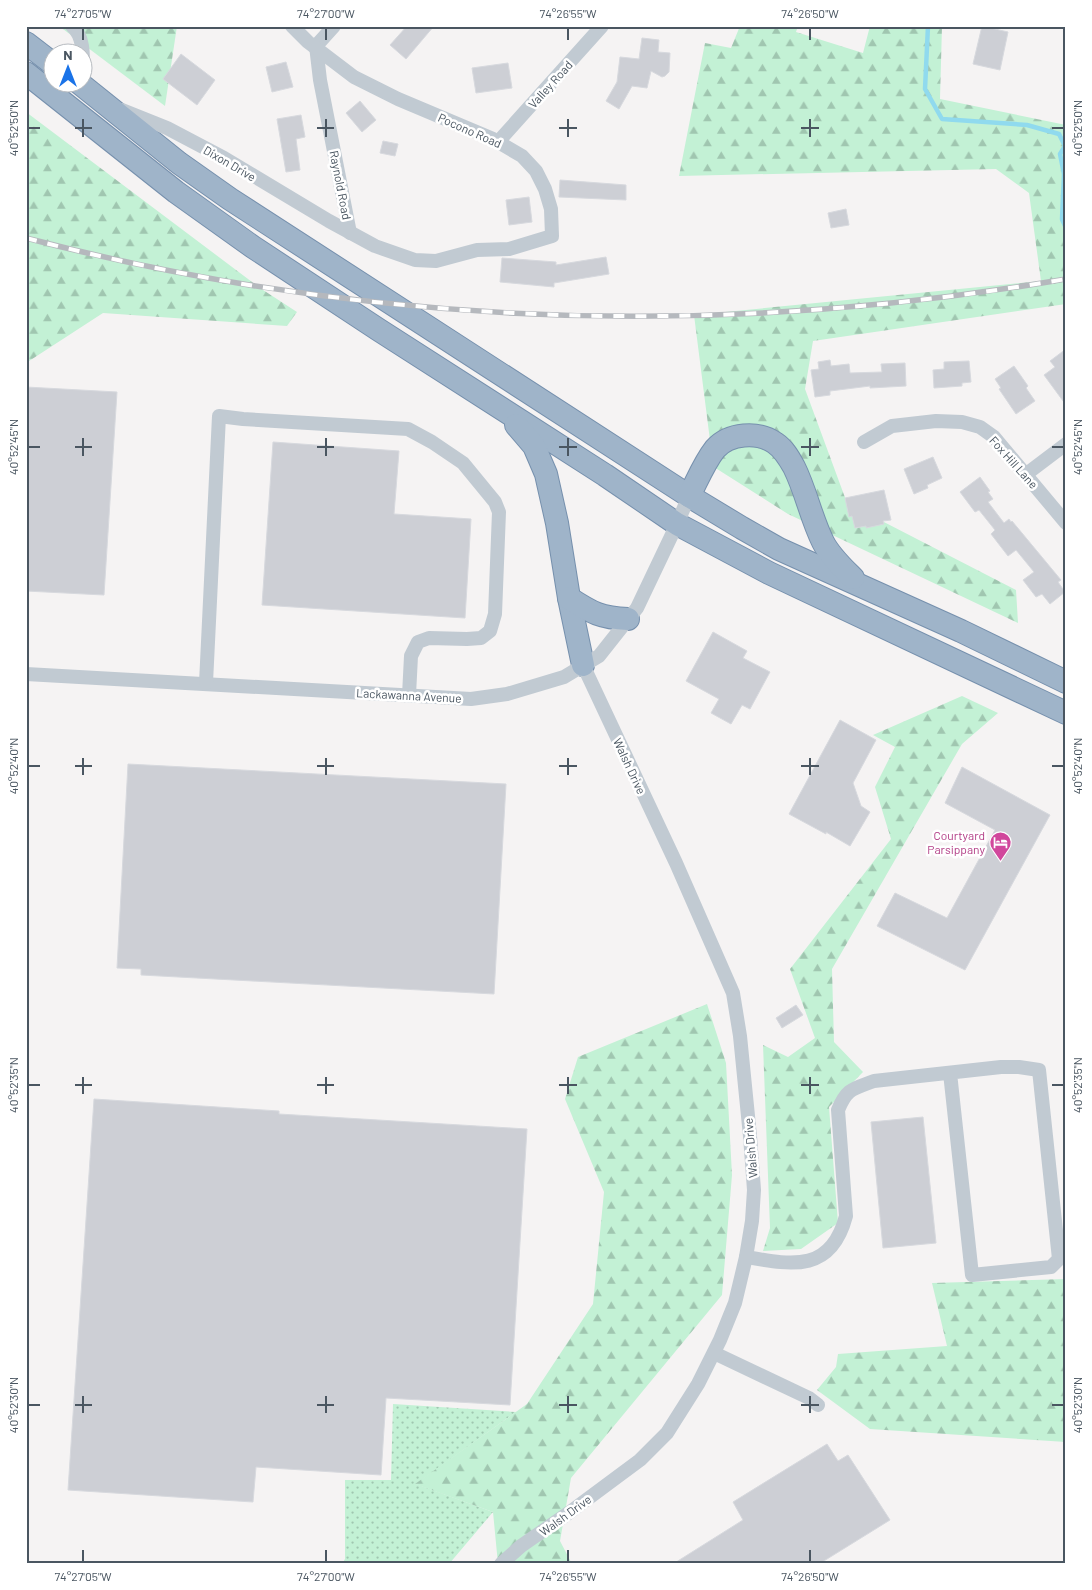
<svg xmlns="http://www.w3.org/2000/svg" width="1092" height="1590" viewBox="0 0 1092 1590" font-family="Barlow,sans-serif">
<defs>
<pattern id="grass-dots" width="8" height="8" patternUnits="userSpaceOnUse" patternTransform="scale(1.25)"><rect width="8" height="8" fill="#c3f1d5"/><path d="M2 2h.1M6 6h.1" fill="none" stroke="#a0c6b0" stroke-width="1.8" stroke-linecap="round"/></pattern>
<pattern id="forest-firs" width="22" height="20" patternUnits="userSpaceOnUse" patternTransform="scale(1.25)"><rect width="22" height="20" fill="#c3f1d5"/><path d="M5 1l3.5 6h-7zM16 11l3.5 6h-7z" fill="#a0c6b0"/></pattern>
</defs>
<rect width="100%" height="100%" fill="#f5f3f3"/>
<polygon fill="url(#grass-dots)" points="393,1404 516,1412 416,1484 493,1512 449,1564 342,1564 345,1559 345,1480 391,1480"/>
<g fill="url(#forest-firs)">
<polygon points="59,26 177,26 165,106"/>
<polygon points="740,26 798,26 796,32 863,53 870,26 942,26 940,99 1066,125 1066,304 813,341 805,389 847,503 1016,590 1018,623 788,514 706,462 712,456 694,315 1041,281 1029,193 996,169 679,176 705,43 731,48"/>
<polygon points="26,112 260,288 297,312 287,326 103,313 26,363"/>
<polygon points="962,696 998,713 962,744 832,969 834,1042 863,1072 829,1107 838,1223 801,1249 763,1251 770,1228 763,1045 788,1057 815,1038 790,969 891,839 875,787 895,747 873,735"/>
<polygon points="707,1004 726,1063 732,1175 722,1295 571,1478 560,1541 572,1564 498,1564 493,1512 415,1484 527,1404 593,1304 604,1192 565,1099 578,1057"/>
<polygon points="1066,1279 1066,1442 870,1429 817,1390 836,1367 838,1354 947,1346 932,1283"/>
</g>
<g fill="none" stroke-linecap="round" stroke-linejoin="round">
<polyline stroke="#90daee" stroke-width="4.5" points="928,26 925,89 942,119 1027,125 1059,134 1065,146 1060,154 1064,174 1062,219 1066,228"/>
</g>
<g fill="#cdcfd5" stroke="#d7d9de">
<polygon points="407,26 434,26 406,59 390,45"/>
<polygon points="982,26 1008,32 1000,70 973,64"/>
<polygon points="642,38 659,40 658,52 670,53 669,72 665,76 662,77 651,71 647,88 632,86 619,109 606,101 617,82 620,57 639,59"/>
<polygon points="181,54 215,80 197,105 163,79"/>
<polygon points="286,62 293,87 272,92 266,67"/>
<polygon points="508,63 512,88 476,93 472,68"/>
<polygon points="360,101 376,120 362,132 346,113"/>
<polygon points="301,115 305,137 296,139 300,170 286,172 277,119"/>
<polygon points="383,141 398,144 395,156 380,153"/>
<polygon points="560,180 626,185 626,200 559,197"/>
<polygon points="529,197 532,222 509,225 506,200"/>
<polygon points="846,209 849,225 831,228 828,213"/>
<polygon points="606,257 609,274 554,283 554,287 500,282 502,258 556,262 556,265"/>
<polygon points="1066,349 1066,405 1044,375 1055,367 1050,361"/>
<polygon points="830,360 831,366 849,364 850,373 882,372 881,364 905,363 906,386 870,388 870,386 830,391 830,395 815,397 811,370 819,369 818,362"/>
<polygon points="969,361 971,382 962,383 962,386 934,388 933,370 944,369 944,362"/>
<polygon points="1014,366 1028,386 1026,388 1035,401 1016,414 999,389 1001,388 995,379"/>
<polygon points="26,387 117,392 104,595 26,591"/>
<polygon points="273,442 399,451 394,514 471,519 465,618 262,605"/>
<polygon points="933,457 942,478 927,485 928,488 914,494 904,469"/>
<polygon points="980,477 990,491 988,492 993,499 988,502 1004,523 1009,519 1011,522 1012,521 1061,580 1058,582 1065,592 1050,604 1042,594 1036,597 1023,580 1034,572 1016,550 1008,556 991,534 995,530 979,510 975,512 960,492"/>
<polygon points="884,490 891,520 883,521 884,524 866,528 866,526 855,528 852,516 849,517 845,498"/>
<polygon points="713,632 747,651 743,658 770,672 750,709 742,705 731,724 711,713 719,699 686,681"/>
<polygon points="840,720 876,740 853,783 861,806 870,812 850,846 826,832 826,834 789,814"/>
<polygon points="128,764 506,784 494,994 141,975 141,969 117,968"/>
<polygon points="962,767 1050,815 965,970 877,926 895,893 947,918 995,830 945,803"/>
<polygon points="796,1005 803,1015 782,1028 776,1018"/>
<polygon points="94,1099 279,1111 279,1114 527,1129 510,1405 386,1398 381,1475 256,1467 253,1502 68,1490"/>
<polygon points="923,1117 936,1243 883,1248 871,1122"/>
<polygon points="827,1444 838,1461 848,1455 890,1520 819,1564 673,1564 743,1520 733,1502"/>
</g>
<g fill="none" stroke-linecap="round" stroke-linejoin="round">
<defs>
<g id="trunk">
<polyline points="26,43 52,63"/>
<polyline points="26,73 176,192 253,247 379,330 605,475 677,524 769,573 1066,713"/>
<polyline points="78,82 179,163 230,199 689,496 742,528 779,549 961,631 1066,682"/>
<polyline points="516,425 534,446 546,474 557,523 569,598 583,665"/>
<path d="M689 496C697 481 704 463 715 449 729 433 758 431 775 443 784 449 789 458 794 467 806 491 811 518 823 542 830 556 842 567 853 578"/>
<path d="M569 598C592 613 601 618 628 619"/>
</g>
</defs>
<use href="#trunk" stroke="#7690ad" stroke-width="24"/>
<g stroke="#c1cad2" stroke-width="14">
<path d="M72 26C83 35 84 55 82 68"/>
<polyline points="334,26 316,46 320,80 350,233"/>
<polyline points="122,110 167,128 224,158 329,221 375,246 415,260 436,261 477,250 509,249 552,236 551,209 545,189 536,171 522,156 493,139 398,99 354,77 308,42 292,26"/>
<polyline points="498,142 602,26"/>
<polyline points="864,442 892,426 936,421 962,422 980,427 994,437 1066,523"/>
<polyline points="1025,475 1066,444"/>
<polyline points="26,674 471,699 507,694 564,677 599,656 637,608 677,524 689,496"/>
<polyline points="206,683 219,416 243,419 408,429 432,442 463,463 495,502 499,512 495,614 490,631 481,638 467,639 429,638 418,642 411,656 409,695"/>
<path d="M746 1257C792 1265 831 1273 846 1216L838 1110C847 1088 853 1089 874 1081L1001 1067H1019L1039 1070 1059 1259 1051 1267 972 1275 950 1073"/>
<polyline points="714,1353 809,1398 818,1405"/>
<polyline points="501,1564 521,1546 570,1512 640,1460 667,1433 698,1384 720,1340 735,1303 746,1257 752,1221 754,1190 750,1136 740,1036 733,993 676,863 583,665"/>
</g>
<use href="#trunk" stroke="#9fb4c9" stroke-width="22"/>
<defs>
<path id="rail" d="M26 238C369 327 718 339 1066 279"/>
</defs>
<use href="#rail" stroke="#b5b8bd" stroke-width="5.5"/>
<use href="#rail" stroke="#fff" stroke-width="4" stroke-dasharray="11" stroke-linecap="butt"/>
</g>
<path fill="none" stroke="#4a5661" stroke-width="2" d="M83 28V40M326 28V40M568 28V40M810 28V40M83 119V137M326 119V137M568 119V137M810 119V137M28 128H40M75 128H92M317 128H334M559 128H577M801 128H819M1052 128H1064M83 438V456M326 438V456M568 438V456M810 438V456M28 447H40M75 447H92M317 447H334M559 447H577M801 447H819M1052 447H1064M83 758V775M326 758V775M568 758V775M810 758V775M28 766H40M75 766H92M317 766H334M559 766H577M801 766H819M1052 766H1064M83 1077V1094M326 1077V1094M568 1077V1094M810 1077V1094M28 1085H40M75 1085H92M317 1085H334M559 1085H577M801 1085H819M1052 1085H1064M83 1396V1413M326 1396V1413M568 1396V1413M810 1396V1413M28 1405H40M75 1405H92M317 1405H334M559 1405H577M801 1405H819M1052 1405H1064M83 1550V1562M326 1550V1562M568 1550V1562M810 1550V1562"/>
<defs>
<symbol id="hotel-pin" viewBox="-11 -11 22 30"><path d="M0 17L-7.5 6A9.5 9.5 0 1 1 7.5 6Z" fill="#d1479c" stroke="#fff"/><path d="M-6-4.5h1.5V1H6V5H4.5V3h-9V5H-6ZM-4 0a1.8 1.8 0 1 1 3.6 0ZM.5 0V-2.5h3Q6-2.5 6 0Z" fill="#fff"/></symbol>
</defs>
<g fill-rule="evenodd">
<use href="#hotel-pin" x="988" y="830" width="25" height="34"/>
</g>
<g text-anchor="middle" dominant-baseline="central" stroke-width="5" stroke-linejoin="round" paint-order="stroke">
<g font-size="12" fill="#4a5661" stroke="#fff">
<text transform="translate(550 84) rotate(-48)">Valley Road</text>
<text transform="translate(470 130) rotate(24)">Pocono Road</text>
<text transform="translate(230 163) rotate(30)">Dixon Drive</text>
<text transform="translate(341 185) rotate(79)">Raynold Road</text>
<text transform="translate(1014 462) rotate(48)">Fox Hill Lane</text>
<text transform="translate(409 695) rotate(3)">Lackawanna Avenue</text>
<text transform="translate(630 766) rotate(65)">Walsh Drive</text>
<text transform="translate(750 1148) rotate(-95)">Walsh Drive</text>
<text transform="translate(565 1515) rotate(-36)">Walsh Drive</text>
</g>
<g font-size="12" fill="#b23c85" stroke="#fff" text-anchor="end">
<text x="985" y="835">Courtyard<tspan x="985" dy="14">Parsippany</tspan></text>
</g>
</g>
<rect width="1092" height="1590" fill="none" stroke="#ffffff" stroke-width="55"/>
<g transform="translate(68 68)"><circle r="24" fill="#ffffff" stroke="#b7bbc0"/>
<path d="M0-4L9 19L0 12L-9 19Z" fill="#1a73e8"/>
<text y="-8" font-size="14" font-weight="bold" text-anchor="middle" fill="#4a5661">N</text>
</g>
<rect x="28" y="28" width="1036" height="1534" fill="none" stroke="#4a5661" stroke-width="2"/>
<g font-size="12" text-anchor="middle" fill="#4a5661">
<text x="83" y="18">74°27'05"W</text>
<text x="326" y="18">74°27'00"W</text>
<text x="568" y="18">74°26'55"W</text>
<text x="810" y="18">74°26'50"W</text>
<text transform="translate(14 128) rotate(-90)" y="4">40°52'50"N</text>
<text transform="translate(1078 128) rotate(-90)" y="4">40°52'50"N</text>
<text transform="translate(14 447) rotate(-90)" y="4">40°52'45"N</text>
<text transform="translate(1078 447) rotate(-90)" y="4">40°52'45"N</text>
<text transform="translate(14 766) rotate(-90)" y="4">40°52'40"N</text>
<text transform="translate(1078 766) rotate(-90)" y="4">40°52'40"N</text>
<text transform="translate(14 1085) rotate(-90)" y="4">40°52'35"N</text>
<text transform="translate(1078 1085) rotate(-90)" y="4">40°52'35"N</text>
<text transform="translate(14 1405) rotate(-90)" y="4">40°52'30"N</text>
<text transform="translate(1078 1405) rotate(-90)" y="4">40°52'30"N</text>
<text x="83" y="1581">74°27'05"W</text>
<text x="326" y="1581">74°27'00"W</text>
<text x="568" y="1581">74°26'55"W</text>
<text x="810" y="1581">74°26'50"W</text>
</g>
</svg>
